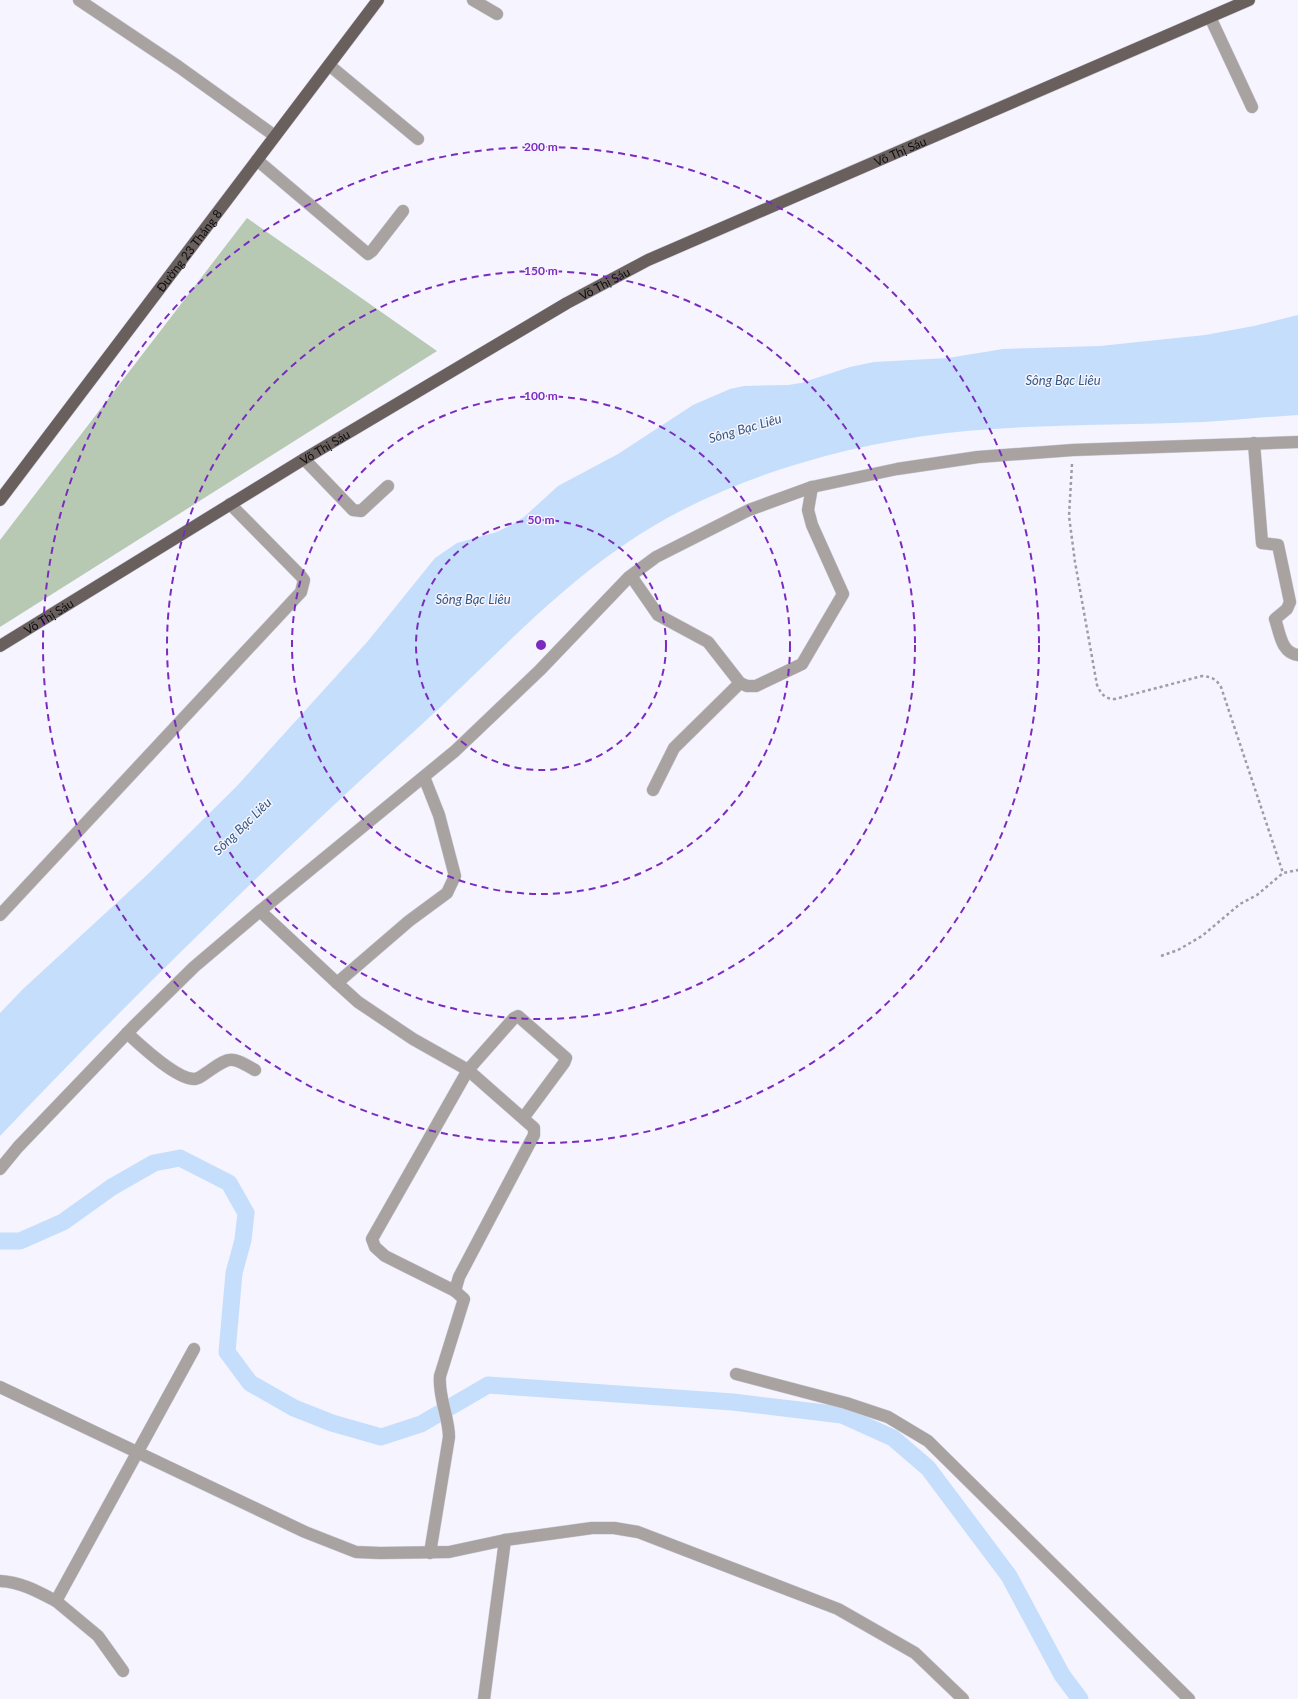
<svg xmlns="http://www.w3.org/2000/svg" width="1298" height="1699" viewBox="0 0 1298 1699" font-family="Lato,sans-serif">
<rect width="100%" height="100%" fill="#f5f4ff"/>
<polygon fill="#b7c9b3" points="247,218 437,351 0,627 0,540"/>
<path fill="#c4defc" d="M1298 315V415C1267 417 1236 420 1204 422 1134 425 1063 424 993 429 929 433 863 444 801 463 736 482 673 510 618 549 547 598 484 668 420 726 275 857 135 994 0 1136V1013L23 989 148 874 236 787 368 641 435 558 457 543 497 532 511 525 524 517 558 486 618 454 693 405 730 389 744 386 788 385 801 383 850 367 874 362 948 358 1003 349 1100 346 1205 335 1254 326Z"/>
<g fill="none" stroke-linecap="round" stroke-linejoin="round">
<polyline stroke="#c4defc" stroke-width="17" points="0,1241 20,1241 63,1222 112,1187 154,1163 180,1158 229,1183 246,1213 243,1240 234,1273 227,1352 250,1383 294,1408 332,1423 381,1437 421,1424 488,1385 733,1402 842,1415 893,1438 928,1468 1009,1576 1062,1675 1080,1699"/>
<defs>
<g id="minor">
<polyline points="79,0 179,67 275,136"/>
<polyline points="473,0 497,14"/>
<polyline points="1210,17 1252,107"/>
<polyline points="329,65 418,139"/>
<polyline points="257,160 368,254 372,251 403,211"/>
<path d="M1254 443 1262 543 1278 545 1290 602 1287 609 1275 619C1280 633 1281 653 1298 655"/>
<polyline points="304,459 353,510 361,511 388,486"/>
<polyline points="631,576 658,615 708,642 740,683 747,686 756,686 802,664 843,594 812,525 808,510 812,487"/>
<polyline points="653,790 674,748 740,683"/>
<polyline points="260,911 337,983 409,921 447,893 455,876 439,815 424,777"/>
<polyline points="0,915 301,592 304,580 301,576 230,504"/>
<polyline points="337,983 358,1002 413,1039 468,1070 534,1128 534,1135 459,1277 455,1291"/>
<path d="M127 1033C140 1045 177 1080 195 1079 200 1078 203 1075 206 1073 230 1057 229 1055 255 1070"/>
<polyline points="0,1169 18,1147 134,1026 194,967 260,911 455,751 540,670 629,577 656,557 749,510 812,487 897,469 978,457 1073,450 1298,442"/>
<polyline points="736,1374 846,1403 888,1417 928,1441 1189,1699"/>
<polyline points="0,1387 305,1532 356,1552 380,1553 449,1552 505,1540 592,1528 614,1528 638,1532 838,1609 915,1653 963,1699"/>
<path d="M430 1553 449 1437C449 1417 438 1397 440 1376L464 1299 455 1291 385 1256 375 1247 372 1239 468 1070 514 1018 518 1016 566 1058 564 1063 524 1117"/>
<path d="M0 1581C21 1582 37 1591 56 1601L194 1349"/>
<polyline points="56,1601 98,1636 123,1671"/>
<polyline points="484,1699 505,1540"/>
</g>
<g id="major">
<path id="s1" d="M0 500 378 0"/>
<path id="s2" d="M0 646 304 459 567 303 648 260 1249 0"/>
</g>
</defs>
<use href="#minor" stroke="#d0cfd9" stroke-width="13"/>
<use href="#major" stroke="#d0cfd9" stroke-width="13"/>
<g stroke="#9e9da5" stroke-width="2.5" stroke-dasharray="3 3" stroke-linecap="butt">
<path d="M1072 464 1069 516 1075 562 1097 685C1101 694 1105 699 1115 699L1202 676C1212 677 1216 679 1221 687L1283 873"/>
<polyline points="1161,956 1178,950 1202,936 1240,904 1257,895 1283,873 1298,870"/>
</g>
<use href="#minor" stroke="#a8a3a1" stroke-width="12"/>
<use href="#major" stroke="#69605d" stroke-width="12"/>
</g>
<g fill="none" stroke="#7b2cbf" stroke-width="2" stroke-dasharray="7 5">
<circle cx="541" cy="645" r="125"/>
<circle cx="541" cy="645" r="249"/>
<circle cx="541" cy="645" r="374"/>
<circle cx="541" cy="645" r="498"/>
</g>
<g text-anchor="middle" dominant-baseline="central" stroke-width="3" stroke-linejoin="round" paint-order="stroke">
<g font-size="12" fill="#0d0d10" stroke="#f5f4ff">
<text stroke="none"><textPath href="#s2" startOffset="1029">Võ Thị Sáu</textPath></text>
<text stroke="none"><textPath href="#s1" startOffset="313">Đường 23 Tháng 8</textPath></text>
<text stroke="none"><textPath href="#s2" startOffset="705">Võ Thị Sáu</textPath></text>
<text stroke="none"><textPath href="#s2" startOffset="381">Võ Thị Sáu</textPath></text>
<text stroke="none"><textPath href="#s2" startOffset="57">Võ Thị Sáu</textPath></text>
</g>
<g font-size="13" font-style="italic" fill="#345881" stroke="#f5f4ff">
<text x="1063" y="380">Sông Bạc Liêu</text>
<text transform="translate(745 428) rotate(-16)">Sông Bạc Liêu</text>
<text x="473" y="599">Sông Bạc Liêu</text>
<text transform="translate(242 826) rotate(-44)">Sông Bạc Liêu</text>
</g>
</g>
<circle cx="541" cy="645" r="6" fill="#7b2cbf" stroke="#f5f4ff" stroke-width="2"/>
<g font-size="12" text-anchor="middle" font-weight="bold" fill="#7b2cbf" stroke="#f5f4ff" stroke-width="3" stroke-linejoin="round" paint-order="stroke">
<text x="541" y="151">200 m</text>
<text x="541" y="275">150 m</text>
<text x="541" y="400">100 m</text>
<text x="541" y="524">50 m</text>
</g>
</svg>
